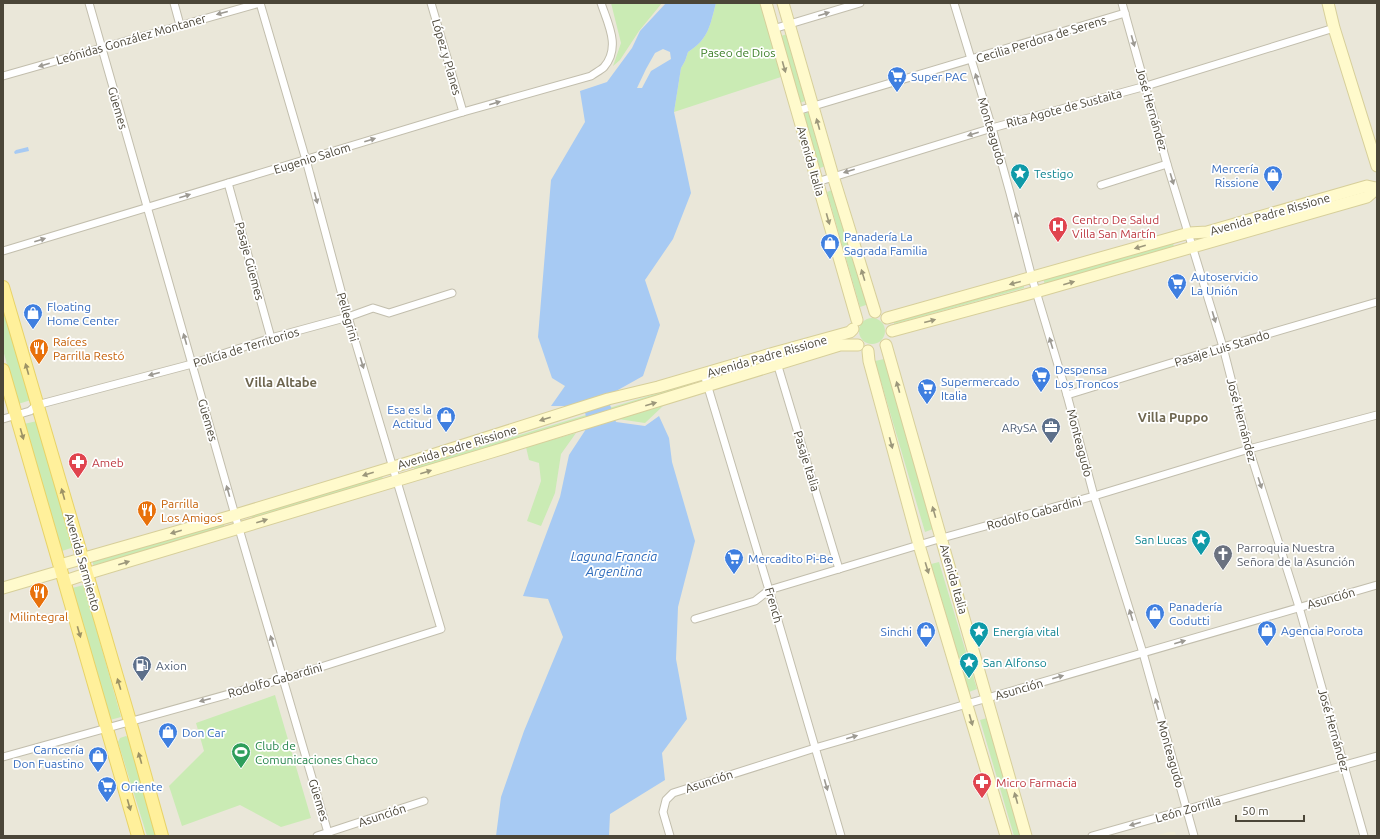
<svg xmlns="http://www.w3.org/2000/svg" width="1380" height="839" viewBox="0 0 1380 839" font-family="Ubuntu,sans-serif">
<rect width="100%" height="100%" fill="#f6f4eb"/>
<rect fill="#eae7d9" x="3" y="3" width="1374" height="833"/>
<polygon fill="#efebd5" points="1169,832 1175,832 1176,836 1154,836"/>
<g fill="#caebb4">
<polygon points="611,3 662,3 639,31 620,60 613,66 621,43"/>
<path d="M716 3H762L784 76 674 112 681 68 685 61 688 52C709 39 710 25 716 3Z"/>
<polygon points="787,34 805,101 800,103 781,36"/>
<polygon points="809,112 826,166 820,168 803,114"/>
<polygon points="832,190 869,304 860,307 827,192"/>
<polygon points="1173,243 1174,247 1045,285 1043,278"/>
<polygon points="1024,286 1024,288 894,324 894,322"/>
<polygon points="3,304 31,400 18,404 3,350"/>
<circle cx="872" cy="331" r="13"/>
<polygon points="770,359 771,362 724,376 723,373"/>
<polygon points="884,359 933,529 925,532 875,361"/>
<polygon points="692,383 693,385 414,470 414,467"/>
<polygon points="663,406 645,423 618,419"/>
<polygon points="37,421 74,547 62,551 24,424"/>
<polygon points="576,433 561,454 555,493 541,526 527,521 541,481 539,463 529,460 526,447"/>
<polygon points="382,476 384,483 253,521 251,514"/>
<polygon points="223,522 225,529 94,567 92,560"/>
<polygon points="939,562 977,689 969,692 931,564"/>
<polygon points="84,585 121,717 110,720 72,588"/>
<polygon points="275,695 311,818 281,827 240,805 182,826 169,786 204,751 196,723"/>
<polygon points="987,718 1022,836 1014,836 980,720"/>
<polygon points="126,736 129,738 159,836 147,836 118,742 120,738"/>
</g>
<g fill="#a7caf3" fill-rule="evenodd">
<path d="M666 3H716C710 25 709 39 688 52L685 61 681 68 674 112 691 193 673 239 645 280 660 325 643 376 609 395 608 399 616 422 645 426 659 416 669 438 672 462 695 541 678 607 676 659 687 719 662 753 665 780 610 814 609 836H496L501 797 524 731 563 637 548 599 523 596 560 497 569 455 588 426 583 403 569 406H551L565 386 552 378 538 337 551 180 585 122 580 91 607 82 632 48 640 31ZM663 49 670 52 671 59 651 71 642 88H637L646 69 655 53Z"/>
<polygon points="28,147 29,151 15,154 14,152 16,150"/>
</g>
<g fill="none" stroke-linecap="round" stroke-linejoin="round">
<defs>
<g id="street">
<polyline points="89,3 235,515 329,836"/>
<polyline points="174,3 180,25"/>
<polyline points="431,3 463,112"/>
<polyline points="954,3 992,128 1010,193 1032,278 1067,395 1094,496 1143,653 1194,836"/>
<polyline points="1122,3 1167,164 1223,347 1249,449 1299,607 1364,836"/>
<polyline points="773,29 860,3"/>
<polyline points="3,76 260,3"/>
<polyline points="797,111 1125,13"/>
<polyline points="817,182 992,128 1146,86 1334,28"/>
<polyline points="228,183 271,338"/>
<polyline points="1101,185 1167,164"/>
<path d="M3 251 463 112 591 76C595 73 601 70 604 67 621 47 608 24 601 3"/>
<polyline points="774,353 839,569"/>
<polyline points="704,374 769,590 841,836"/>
<polyline points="1067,395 1223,347 1377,302"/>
<polyline points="3,419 30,411 37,405 192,364 271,338 348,317 373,308 389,313 452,293"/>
<polyline points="695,619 755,601 769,590 942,538 1094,496 1249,449 1377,415"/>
<polyline points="3,757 283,679 441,629 348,317 306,160 260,3"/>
<polyline points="317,836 424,801"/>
<polyline points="670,836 663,812 666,800 673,793 815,748 1377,585"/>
<polyline points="1092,836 1377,756"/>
</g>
<g id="secondary">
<polyline points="766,3 857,320"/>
<polyline points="783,3 833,176 875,312"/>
<polyline points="1328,3 1334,28 1377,166"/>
<polyline points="887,318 1189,233 1207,232 1367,186 1376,188"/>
<polyline points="892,331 1036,292 1367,197 1377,188"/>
<polyline points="886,345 1026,836"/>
<polyline points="868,351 869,361 919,545 1006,836"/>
<polyline points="60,565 235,515 410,462 608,399 658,387 774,353 850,332 853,329"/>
<path d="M65 581 86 574C338 499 589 423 840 345H858"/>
<polyline points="3,588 61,571"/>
</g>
<g id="primary">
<polyline points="3,287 130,721 162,836"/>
<polyline points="3,370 138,836"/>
</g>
</defs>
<use href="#street" stroke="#c2bead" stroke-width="9"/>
<use href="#secondary" stroke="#d7cf9a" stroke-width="13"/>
<use href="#primary" stroke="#e8d368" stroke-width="14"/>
<use href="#street" stroke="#fff" stroke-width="7"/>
<use href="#secondary" stroke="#fffacc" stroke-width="11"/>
<use href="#primary" stroke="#fff09b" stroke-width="12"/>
</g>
<defs><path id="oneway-solid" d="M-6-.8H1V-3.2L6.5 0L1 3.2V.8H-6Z"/></defs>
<g fill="#9c9992">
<use href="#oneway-solid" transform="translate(222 13) rotate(165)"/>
<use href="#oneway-solid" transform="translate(824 14) rotate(-17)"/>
<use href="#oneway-solid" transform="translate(1133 41) rotate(74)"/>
<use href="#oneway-solid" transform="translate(44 65) rotate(164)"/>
<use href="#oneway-solid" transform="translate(977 79) rotate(-107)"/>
<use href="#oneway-solid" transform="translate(495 103) rotate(-16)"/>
<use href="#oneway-solid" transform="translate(973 134) rotate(163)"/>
<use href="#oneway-solid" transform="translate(370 140) rotate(-17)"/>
<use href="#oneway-solid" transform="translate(849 171) rotate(163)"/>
<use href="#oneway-solid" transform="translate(1172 179) rotate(73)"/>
<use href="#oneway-solid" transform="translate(185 196) rotate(-17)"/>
<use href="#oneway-solid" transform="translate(316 198) rotate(75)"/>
<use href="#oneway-solid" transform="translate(1017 218) rotate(-104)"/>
<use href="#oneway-solid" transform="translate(40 240) rotate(-17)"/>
<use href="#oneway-solid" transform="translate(1214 317) rotate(73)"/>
<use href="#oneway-solid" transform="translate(185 339) rotate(-106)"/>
<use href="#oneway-solid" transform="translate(1051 343) rotate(-107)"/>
<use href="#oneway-solid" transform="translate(362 363) rotate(73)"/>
<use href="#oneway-solid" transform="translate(154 374) rotate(165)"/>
<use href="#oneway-solid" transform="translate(1260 483) rotate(72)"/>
<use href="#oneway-solid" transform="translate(228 491) rotate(-106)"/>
<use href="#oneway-solid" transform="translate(1131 615) rotate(-107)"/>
<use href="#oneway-solid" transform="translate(272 641) rotate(-106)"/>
<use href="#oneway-solid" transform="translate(1180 642) rotate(-16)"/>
<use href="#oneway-solid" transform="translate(1058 677) rotate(-16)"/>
<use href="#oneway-solid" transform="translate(205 700) rotate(165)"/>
<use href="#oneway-solid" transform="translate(1157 704) rotate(-106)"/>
<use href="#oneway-solid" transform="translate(852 737) rotate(-16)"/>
<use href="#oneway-solid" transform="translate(826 785) rotate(74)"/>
<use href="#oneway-solid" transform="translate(1135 824) rotate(164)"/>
</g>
<g fill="#9c977b">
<use href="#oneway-solid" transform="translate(784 67) rotate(74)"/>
<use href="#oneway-solid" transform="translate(818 124) rotate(-106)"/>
<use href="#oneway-solid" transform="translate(828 219) rotate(74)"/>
<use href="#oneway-solid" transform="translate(1140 247) rotate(164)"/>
<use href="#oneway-solid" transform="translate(863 275) rotate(-107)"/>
<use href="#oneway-solid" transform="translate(1015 283) rotate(165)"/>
<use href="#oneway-solid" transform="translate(1069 283) rotate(-16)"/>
<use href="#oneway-solid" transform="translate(930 321) rotate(-15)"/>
<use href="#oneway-solid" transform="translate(898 387) rotate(-106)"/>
<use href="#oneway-solid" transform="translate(651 404) rotate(-16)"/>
<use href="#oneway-solid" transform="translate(545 419) rotate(162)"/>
<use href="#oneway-solid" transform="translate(891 443) rotate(75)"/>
<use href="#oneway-solid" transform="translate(426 472) rotate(-17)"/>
<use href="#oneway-solid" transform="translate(368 474) rotate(163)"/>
<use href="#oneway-solid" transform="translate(934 512) rotate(-106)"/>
<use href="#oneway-solid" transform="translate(262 521) rotate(-17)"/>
<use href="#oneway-solid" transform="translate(176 532) rotate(164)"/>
<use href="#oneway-solid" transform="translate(124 563) rotate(-17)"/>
<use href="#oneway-solid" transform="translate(927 568) rotate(73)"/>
<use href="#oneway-solid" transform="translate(971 720) rotate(74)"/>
<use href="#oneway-solid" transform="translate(1016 798) rotate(-106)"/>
</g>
<g fill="#9c9265">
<use href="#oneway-solid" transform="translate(27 369) rotate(-106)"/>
<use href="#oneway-solid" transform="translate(22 434) rotate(74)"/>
<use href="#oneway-solid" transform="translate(63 494) rotate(-106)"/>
<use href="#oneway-solid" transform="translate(79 632) rotate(74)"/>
<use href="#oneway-solid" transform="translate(119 684) rotate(-107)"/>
<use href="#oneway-solid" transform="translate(140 758) rotate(-106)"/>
<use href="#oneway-solid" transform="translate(129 805) rotate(74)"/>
</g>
<defs>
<symbol id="supermarket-pin" viewBox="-11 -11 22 30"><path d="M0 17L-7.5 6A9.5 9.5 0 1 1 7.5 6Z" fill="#3f7fe0" stroke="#fff"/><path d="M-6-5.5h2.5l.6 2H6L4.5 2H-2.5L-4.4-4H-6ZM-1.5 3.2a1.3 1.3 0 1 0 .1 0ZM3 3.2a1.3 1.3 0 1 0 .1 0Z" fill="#fff"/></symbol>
<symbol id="sight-pin" viewBox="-11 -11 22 30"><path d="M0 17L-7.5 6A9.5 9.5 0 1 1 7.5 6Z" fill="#0f9aa8" stroke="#fff"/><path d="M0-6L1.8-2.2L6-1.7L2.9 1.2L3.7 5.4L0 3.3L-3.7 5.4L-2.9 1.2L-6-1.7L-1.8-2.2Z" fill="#fff"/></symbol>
<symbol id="shop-pin" viewBox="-11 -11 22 30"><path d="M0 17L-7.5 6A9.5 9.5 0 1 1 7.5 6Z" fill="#3f7fe0" stroke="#fff"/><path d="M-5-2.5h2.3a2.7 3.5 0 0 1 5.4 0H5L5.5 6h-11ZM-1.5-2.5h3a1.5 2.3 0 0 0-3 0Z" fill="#fff"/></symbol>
<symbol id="hospital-pin" viewBox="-11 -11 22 30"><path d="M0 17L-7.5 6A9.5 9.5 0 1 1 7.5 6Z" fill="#e0444e" stroke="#fff"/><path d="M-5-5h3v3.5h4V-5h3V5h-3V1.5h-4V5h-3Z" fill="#fff"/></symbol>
<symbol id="restaurant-pin" viewBox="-11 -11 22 30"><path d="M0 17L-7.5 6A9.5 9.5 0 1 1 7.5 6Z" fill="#e8710a" stroke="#fff"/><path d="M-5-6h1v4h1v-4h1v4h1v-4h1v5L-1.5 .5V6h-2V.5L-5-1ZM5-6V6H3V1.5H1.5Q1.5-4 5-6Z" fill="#fff"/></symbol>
<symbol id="office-pin" viewBox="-11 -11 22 30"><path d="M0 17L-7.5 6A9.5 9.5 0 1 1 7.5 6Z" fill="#5c6f8a" stroke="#fff"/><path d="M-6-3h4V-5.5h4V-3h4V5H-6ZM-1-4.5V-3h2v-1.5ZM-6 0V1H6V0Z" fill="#fff"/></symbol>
<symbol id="pharmacy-pin" viewBox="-11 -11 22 30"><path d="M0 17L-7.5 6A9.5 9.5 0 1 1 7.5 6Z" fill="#e0444e" stroke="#fff"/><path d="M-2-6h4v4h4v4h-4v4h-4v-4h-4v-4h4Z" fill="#fff"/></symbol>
<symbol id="church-pin" viewBox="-11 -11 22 30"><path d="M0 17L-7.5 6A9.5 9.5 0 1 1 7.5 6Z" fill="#6b7280" stroke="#fff"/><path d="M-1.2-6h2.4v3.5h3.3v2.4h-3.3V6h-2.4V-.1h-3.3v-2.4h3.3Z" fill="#fff"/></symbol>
<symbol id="fuel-pin" viewBox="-11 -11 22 30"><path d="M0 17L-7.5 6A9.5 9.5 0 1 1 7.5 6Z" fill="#5c6f8a" stroke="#fff"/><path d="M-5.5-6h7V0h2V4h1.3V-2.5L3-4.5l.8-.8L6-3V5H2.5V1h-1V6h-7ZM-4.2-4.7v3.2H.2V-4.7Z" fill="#fff"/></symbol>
<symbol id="stadium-pin" viewBox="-11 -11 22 30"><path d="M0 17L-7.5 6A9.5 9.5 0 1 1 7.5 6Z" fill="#2e9e5b" stroke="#fff"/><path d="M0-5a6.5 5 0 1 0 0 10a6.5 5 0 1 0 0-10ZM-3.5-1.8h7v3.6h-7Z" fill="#fff"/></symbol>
</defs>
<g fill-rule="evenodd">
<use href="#supermarket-pin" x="886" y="65" width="22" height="30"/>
<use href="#sight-pin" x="1009" y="162" width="22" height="30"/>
<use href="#shop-pin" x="1262" y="164" width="22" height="30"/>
<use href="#hospital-pin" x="1047" y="215" width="22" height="30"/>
<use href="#shop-pin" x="819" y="232" width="22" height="30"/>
<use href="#supermarket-pin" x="1166" y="272" width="22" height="30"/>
<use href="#shop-pin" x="22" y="302" width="22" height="30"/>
<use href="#restaurant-pin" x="28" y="337" width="22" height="30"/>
<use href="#supermarket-pin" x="1030" y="365" width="22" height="30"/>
<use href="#supermarket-pin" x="916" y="377" width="22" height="30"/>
<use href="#shop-pin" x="435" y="405" width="22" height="30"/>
<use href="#office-pin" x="1040" y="416" width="22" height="30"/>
<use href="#pharmacy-pin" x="67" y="451" width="22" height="30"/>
<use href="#restaurant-pin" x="136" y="499" width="22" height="30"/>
<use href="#sight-pin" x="1190" y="528" width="22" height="30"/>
<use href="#church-pin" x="1212" y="543" width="22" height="30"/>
<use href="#supermarket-pin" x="723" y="547" width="22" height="30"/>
<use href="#restaurant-pin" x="28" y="581" width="22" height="30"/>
<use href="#shop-pin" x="1144" y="602" width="22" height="30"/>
<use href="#shop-pin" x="1256" y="619" width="22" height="30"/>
<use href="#shop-pin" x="915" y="620" width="22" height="30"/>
<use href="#sight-pin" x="968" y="620" width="22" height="30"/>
<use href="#sight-pin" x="958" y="651" width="22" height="30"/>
<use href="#fuel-pin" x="131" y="654" width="22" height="30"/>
<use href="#shop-pin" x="157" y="721" width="22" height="30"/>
<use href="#stadium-pin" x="230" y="741" width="22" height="30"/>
<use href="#shop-pin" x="87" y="745" width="22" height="30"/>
<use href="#pharmacy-pin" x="971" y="771" width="22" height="30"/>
<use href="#supermarket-pin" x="96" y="775" width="22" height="30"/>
</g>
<g text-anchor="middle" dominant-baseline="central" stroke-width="3.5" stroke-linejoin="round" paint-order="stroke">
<g font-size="12" fill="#4b4638" stroke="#fff">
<text transform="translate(131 39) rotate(-16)">Leónidas González Montaner</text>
<text transform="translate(1041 39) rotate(-17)">Cecilia Perdora de Serens</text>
<text transform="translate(447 57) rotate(74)">López y Planes</text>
<text transform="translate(118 108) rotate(74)">Güemes</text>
<text transform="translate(1064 108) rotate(-15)">Rita Agote de Sustaita</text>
<text transform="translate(1152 109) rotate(74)">José Hernández</text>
<text transform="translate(992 131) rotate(73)">Monteagudo</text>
<text transform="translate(312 158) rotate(-17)">Eugenio Salom</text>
<text transform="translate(811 161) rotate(74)">Avenida Italia</text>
<text transform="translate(1270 214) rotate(-16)">Avenida Padre Rissione</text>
<text transform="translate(250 261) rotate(75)">Pasaje Güemes</text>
<text transform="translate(348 317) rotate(74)">Pellegrini</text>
<text transform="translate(246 347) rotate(-17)">Policía de Territorios</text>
<text transform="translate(1222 348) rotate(-17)">Pasaje Luis Stando</text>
<text transform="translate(767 356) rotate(-16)">Avenida Padre Rissione</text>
<text transform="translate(208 420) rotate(74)">Güemes</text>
<text transform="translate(1242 420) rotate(75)">José Hernández</text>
<text transform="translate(1080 443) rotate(75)">Monteagudo</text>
<text transform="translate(457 447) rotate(-17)">Avenida Padre Rissione</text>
<text transform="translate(807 461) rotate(73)">Pasaje Italia</text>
<text transform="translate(1034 513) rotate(-15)">Rodolfo Gabardini</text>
<text transform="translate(83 562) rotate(74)">Avenida Sarmiento</text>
<text transform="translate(954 579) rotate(74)">Avenida Italia</text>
<text transform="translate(1331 598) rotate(-16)">Asunción</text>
<text transform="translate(774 605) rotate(74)">French</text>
<text transform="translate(275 680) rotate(-16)">Rodolfo Gabardini</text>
<text transform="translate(1019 689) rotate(-16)">Asunción</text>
<text transform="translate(1334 730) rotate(74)">José Hernández</text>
<text transform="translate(1171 754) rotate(74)">Monteagudo</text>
<text transform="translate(709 781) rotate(-18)">Asunción</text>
<text transform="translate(319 800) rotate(73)">Güemes</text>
<text transform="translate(1188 809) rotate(-16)">León Zorrilla</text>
<text transform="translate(382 815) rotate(-18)">Asunción</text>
</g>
<g font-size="12" fill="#3d8029" stroke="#fff">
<text x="738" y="52">Paseo de Dios</text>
</g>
<g font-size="12" fill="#366cbe" stroke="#fff" text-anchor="start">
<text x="911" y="76">Super PAC</text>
<text x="1259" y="168" text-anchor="end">Mercería<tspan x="1259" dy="14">Rissione</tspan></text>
<text x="844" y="236">Panadería La<tspan x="844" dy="14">Sagrada Familia</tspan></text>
<text x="1191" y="276">Autoservicio<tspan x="1191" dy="14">La Unión</tspan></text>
<text x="47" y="306">Floating<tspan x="47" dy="14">Home Center</tspan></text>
<text x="1055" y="369">Despensa<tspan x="1055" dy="14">Los Troncos</tspan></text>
<text x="941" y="381">Supermercado<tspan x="941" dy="14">Italia</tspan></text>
<text x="432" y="409" text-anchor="end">Esa es la<tspan x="432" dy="14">Actitud</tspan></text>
<text x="748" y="558">Mercadito Pi-Be</text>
<text x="1169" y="606">Panadería<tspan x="1169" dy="14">Codutti</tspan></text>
<text x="1281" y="630">Agencia Porota</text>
<text x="912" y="631" text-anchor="end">Sinchi</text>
<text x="182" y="732">Don Car</text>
<text x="84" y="749" text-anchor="end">Carncería<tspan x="84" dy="14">Don Fuastino</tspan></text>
<text x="121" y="786">Oriente</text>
</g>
<g font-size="12" fill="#0d838f" stroke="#fff" text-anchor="start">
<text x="1034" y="173">Testigo</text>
<text x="1187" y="539" text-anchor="end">San Lucas</text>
<text x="993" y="631">Energía vital</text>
<text x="983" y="662">San Alfonso</text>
</g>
<g font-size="12" fill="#be3a42" stroke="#fff" text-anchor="start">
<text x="1072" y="219">Centro De Salud<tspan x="1072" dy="14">Villa San Martín</tspan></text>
<text x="92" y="462">Ameb</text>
<text x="996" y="782">Micro Farmacia</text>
</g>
<g font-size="12" fill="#c56008" stroke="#fff" text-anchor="start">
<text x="53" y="341">Raíces<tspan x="53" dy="14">Parrilla Restó</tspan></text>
<text x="161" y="503">Parrilla<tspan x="161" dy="14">Los Amigos</tspan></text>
<text x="39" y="616" text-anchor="middle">Milintegral</text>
</g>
<g font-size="12" fill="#4e5e75" stroke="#fff" text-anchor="end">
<text x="1037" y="427">ARySA</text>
<text x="156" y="665" text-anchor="start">Axion</text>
</g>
<g font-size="12" fill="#5b616d" stroke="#fff" text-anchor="start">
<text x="1237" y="547">Parroquia Nuestra<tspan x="1237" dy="14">Señora de la Asunción</tspan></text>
</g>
<g font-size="12" fill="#27864d" stroke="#fff" text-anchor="start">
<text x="255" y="745">Club de<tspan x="255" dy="14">Comunicaciones Chaco</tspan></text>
</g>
<g font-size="13" font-weight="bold" fill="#6e664f" stroke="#fff">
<text x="281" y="382">Villa Altabe</text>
<text x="1173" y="417">Villa Puppo</text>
</g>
<g font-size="13" font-style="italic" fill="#2d6bbb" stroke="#fff">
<text x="614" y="556">Laguna Francia<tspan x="614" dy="15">Argentina</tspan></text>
</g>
</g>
<rect width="1380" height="839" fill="none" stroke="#4b4638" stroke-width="8"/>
<path d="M1236 815v6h68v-6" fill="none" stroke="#4b4638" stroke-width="2"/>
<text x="1242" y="815" font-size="12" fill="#4b4638" stroke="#ffffff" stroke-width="3" paint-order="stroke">50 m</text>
</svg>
